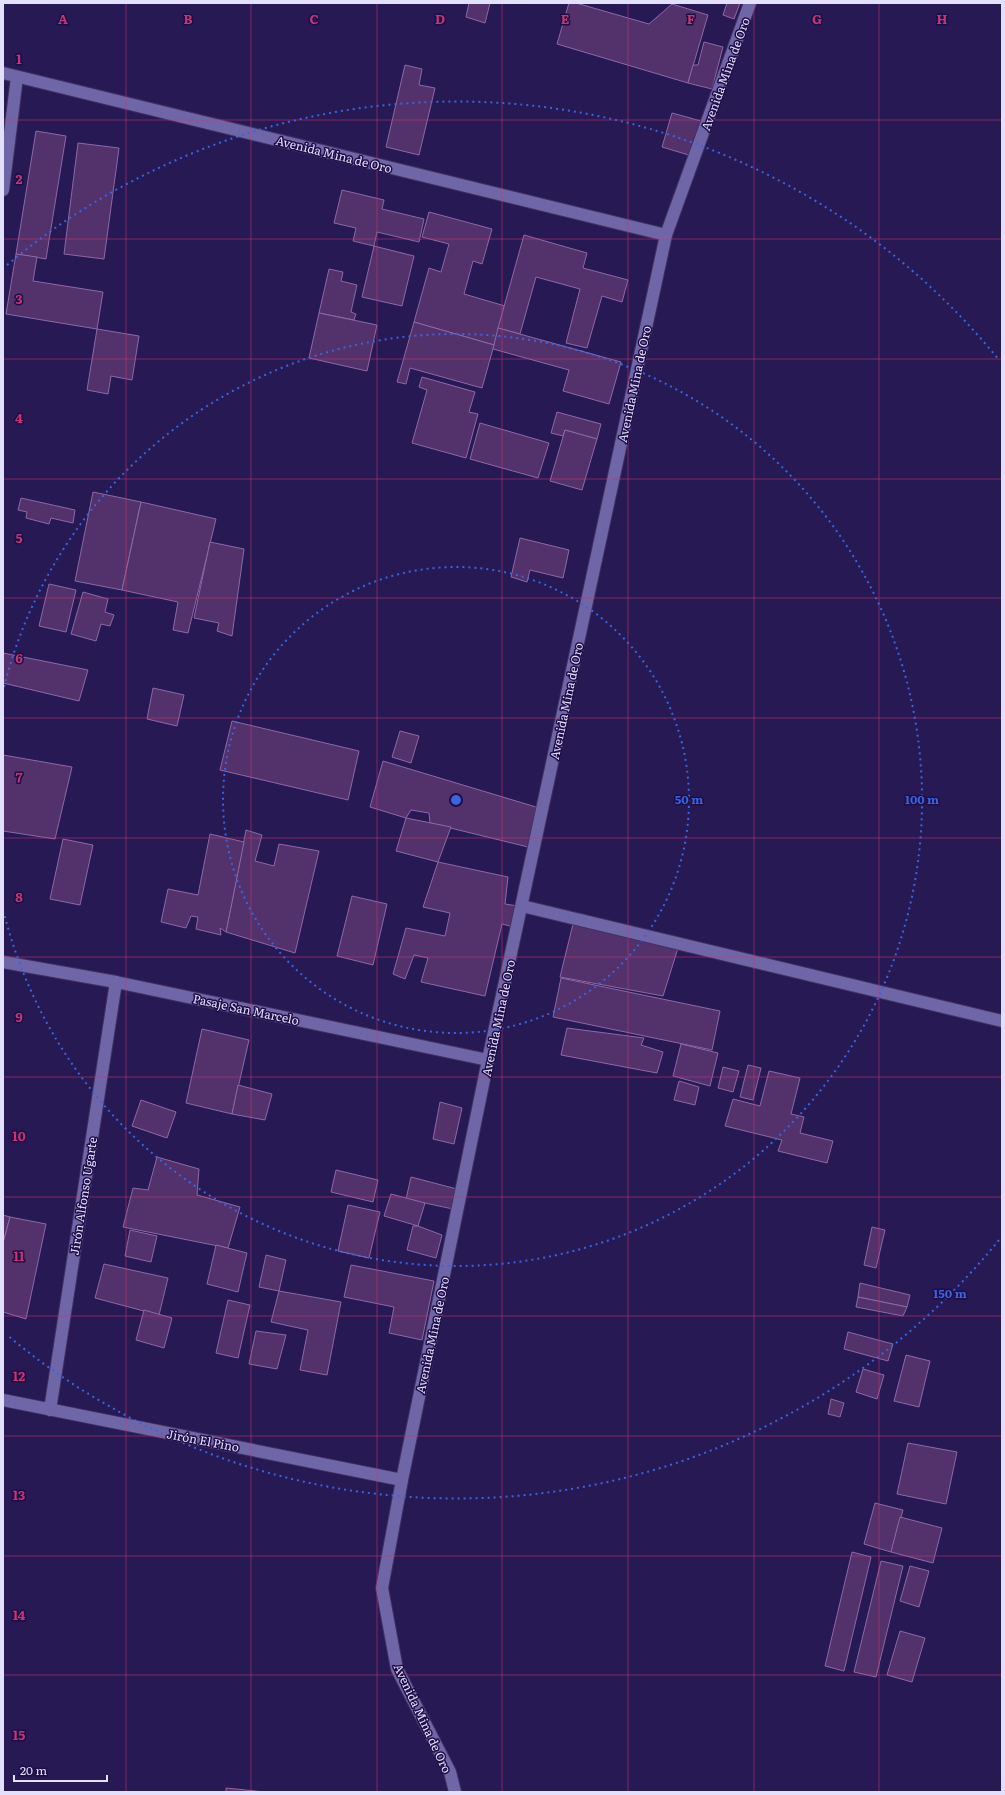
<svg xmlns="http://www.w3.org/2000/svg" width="1005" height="1795" viewBox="0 0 1005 1795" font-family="Literata,serif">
<rect width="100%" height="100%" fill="#271953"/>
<g fill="#53326b" stroke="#8c69a6">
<polygon points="469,3 490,3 485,23 466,17"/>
<polygon points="569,3 576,3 649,24 672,4 708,15 688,83 557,44"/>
<polygon points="727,3 740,3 734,19 723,15"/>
<polygon points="704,42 723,47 712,89 688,83 693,65 698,65"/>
<polygon points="405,65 422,69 419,85 435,88 419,155 386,147"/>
<polygon points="672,113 701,121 692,156 662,147"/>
<polygon points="36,131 66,136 46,259 16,254"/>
<polygon points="78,143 119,148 104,259 64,254"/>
<polygon points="342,190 384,200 382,209 424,219 419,242 377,232 374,246 353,241 356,228 334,223"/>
<polygon points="429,212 492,229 482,264 473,261 464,294 505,306 494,345 414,322 429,268 441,272 449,244 422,237"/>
<polygon points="524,235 587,253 583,268 628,280 622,302 602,296 587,348 566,343 580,289 536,277 520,334 498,328"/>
<polygon points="374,246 414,256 402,306 362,297"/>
<polygon points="16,254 37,257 33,281 103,292 97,329 6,314"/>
<polygon points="329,269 343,272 341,281 357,285 351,312 356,314 354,320 319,313"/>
<polygon points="319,313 377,325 367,371 309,358"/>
<polygon points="414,322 494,345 482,388 410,368 406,384 397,382"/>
<polygon points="498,328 621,362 609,404 563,391 569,370 493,349"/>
<polygon points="97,329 139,336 132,380 111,376 108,394 87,390"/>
<polygon points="422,377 475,392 469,412 478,414 466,458 412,443 427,390 419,387"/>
<polygon points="557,412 601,424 597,439 565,430 563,436 551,433"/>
<polygon points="480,423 549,443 538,478 470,459"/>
<polygon points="565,430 597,439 582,490 550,481"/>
<polygon points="93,492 141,502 122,590 75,581"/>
<polygon points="21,498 75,510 73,523 51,518 49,524 26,518 27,512 18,510"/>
<polygon points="141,502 216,519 188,633 173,630 178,602 122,590"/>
<polygon points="520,538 569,550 563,578 530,570 527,582 511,577"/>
<polygon points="210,542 244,549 232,636 217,631 219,623 194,618"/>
<polygon points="49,584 76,590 66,632 39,626"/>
<polygon points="83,592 108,599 105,612 114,615 110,626 101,624 96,641 71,634"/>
<polygon points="3,653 88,670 79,701 3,683"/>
<polygon points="153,688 184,695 177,726 147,719"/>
<polygon points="232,721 359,751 348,800 220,770"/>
<polygon points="400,731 419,736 411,763 392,757"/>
<polygon points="3,755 72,767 55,839 3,831"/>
<polygon points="383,761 536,807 528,847 430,823 429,813 411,810 406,818 370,807"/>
<polygon points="406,818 451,827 438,862 396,851"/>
<polygon points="246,830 262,835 255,861 274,866 279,844 319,851 295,953 226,932"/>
<polygon points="210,834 244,842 226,932 220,928 221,935 196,929 198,917 191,916 186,928 161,922 168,889 198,895"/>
<polygon points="63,839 93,845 80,905 50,899"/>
<polygon points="438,862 508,877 505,904 518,906 514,927 502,924 485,996 421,982 428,958 414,955 405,979 393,974 406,928 445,936 450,913 423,907"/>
<polygon points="352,896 387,904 373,965 337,956"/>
<polygon points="573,924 679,945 663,996 560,977"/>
<polygon points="561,978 720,1011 712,1050 553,1017"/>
<polygon points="567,1028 644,1038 641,1045 663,1052 657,1073 561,1055"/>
<polygon points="202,1029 249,1040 232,1114 186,1103"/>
<polygon points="681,1044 718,1053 710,1086 673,1076"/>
<polygon points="748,1065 761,1068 753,1100 740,1097"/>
<polygon points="723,1067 739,1071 733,1092 718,1088"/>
<polygon points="769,1071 800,1078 791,1114 804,1117 800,1133 833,1141 827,1163 778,1151 782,1140 725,1126 733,1099 760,1106"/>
<polygon points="679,1081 699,1087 695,1105 674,1100"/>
<polygon points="238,1085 272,1094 265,1120 232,1114"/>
<polygon points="141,1100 176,1112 167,1138 132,1126"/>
<polygon points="440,1102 462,1108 454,1144 433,1139"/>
<polygon points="157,1157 199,1169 197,1195 240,1207 228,1248 123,1227 133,1188 148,1190"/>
<polygon points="336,1170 378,1180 373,1202 331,1192"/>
<polygon points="411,1177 457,1189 453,1209 406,1199"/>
<polygon points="391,1194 425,1203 418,1226 384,1216"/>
<polygon points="348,1205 380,1212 369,1258 338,1251"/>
<polygon points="3,1215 10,1217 3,1243"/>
<polygon points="10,1217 46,1224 26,1319 3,1312 3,1243"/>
<polygon points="413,1226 418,1226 442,1235 436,1258 407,1250"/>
<polygon points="872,1227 885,1230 876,1268 864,1265"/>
<polygon points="130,1230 157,1236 151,1262 125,1256"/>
<polygon points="216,1245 247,1253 238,1292 207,1284"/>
<polygon points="266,1255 286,1260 279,1291 259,1287"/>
<polygon points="104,1264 168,1278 159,1315 95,1298"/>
<polygon points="351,1265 434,1281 422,1340 389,1333 394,1307 344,1297"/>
<polygon points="860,1283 910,1295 907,1307 858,1297"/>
<polygon points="279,1291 341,1302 327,1375 300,1370 308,1330 271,1322"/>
<polygon points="858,1297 907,1307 903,1316 856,1307"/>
<polygon points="228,1300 250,1305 238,1358 216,1353"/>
<polygon points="144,1310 172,1318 164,1348 136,1340"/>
<polygon points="256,1331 286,1335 277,1369 249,1364"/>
<polygon points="848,1332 893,1344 888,1361 844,1349"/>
<polygon points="906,1355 930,1361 919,1407 894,1401"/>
<polygon points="863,1369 884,1375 877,1399 856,1392"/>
<polygon points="831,1399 844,1403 840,1417 828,1414"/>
<polygon points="908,1443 957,1452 946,1504 897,1494"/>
<polygon points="875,1503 903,1510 891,1552 864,1544"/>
<polygon points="900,1517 942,1528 933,1563 891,1552"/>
<polygon points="852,1552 871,1557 844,1671 825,1666"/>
<polygon points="881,1561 903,1566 876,1677 854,1672"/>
<polygon points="910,1566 929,1571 919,1607 900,1601"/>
<polygon points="900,1631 925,1638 912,1682 887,1675"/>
<polygon points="226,1788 265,1792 226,1792"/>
</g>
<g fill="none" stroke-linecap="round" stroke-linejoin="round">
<defs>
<g id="minor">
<polyline points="3,73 666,235"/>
<polyline points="3,190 17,77"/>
<polyline points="522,906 1002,1021"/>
<polyline points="3,962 116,982 488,1060"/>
<polyline points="3,1400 402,1480"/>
<polyline points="50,1410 116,982"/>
<polyline points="455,1792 450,1772 397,1669 382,1588 402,1480 488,1060 666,235 750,3"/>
</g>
</defs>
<use href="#minor" stroke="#403162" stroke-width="14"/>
<use href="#minor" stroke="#6f66a7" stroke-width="12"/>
</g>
<path fill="none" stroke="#c73673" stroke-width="1" stroke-opacity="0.55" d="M126 3V1792M251 3V1792M377 3V1792M502 3V1792M628 3V1792M754 3V1792M879 3V1792M3 120H1002M3 239H1002M3 359H1002M3 479H1002M3 598H1002M3 718H1002M3 838H1002M3 957H1002M3 1077H1002M3 1197H1002M3 1316H1002M3 1436H1002M3 1556H1002M3 1675H1002"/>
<g fill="none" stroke="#3b64de" stroke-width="2" stroke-dasharray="2 4">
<circle cx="456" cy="800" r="233"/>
<path d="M4 687A466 466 0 1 1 4 913"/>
<path d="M999 1240A699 699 0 0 1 7 1335M7 265A699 699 0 0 1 999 360"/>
</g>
<g text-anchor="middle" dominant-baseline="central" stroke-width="3" stroke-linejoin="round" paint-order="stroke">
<g font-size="12" fill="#e3e0fe" stroke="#1e0d47">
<text transform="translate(725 74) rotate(-70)">Avenida Mina de Oro</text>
<text transform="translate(334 154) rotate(14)">Avenida Mina de Oro</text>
<text transform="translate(634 384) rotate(-78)">Avenida Mina de Oro</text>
<text transform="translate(566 701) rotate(-78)">Avenida Mina de Oro</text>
<text transform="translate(246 1009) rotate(12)">Pasaje San Marcelo</text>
<text transform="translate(498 1018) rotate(-78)">Avenida Mina de Oro</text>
<text transform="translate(83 1196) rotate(-81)">Jirón Alfonso Ugarte</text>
<text transform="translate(432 1335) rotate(-78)">Avenida Mina de Oro</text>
<text transform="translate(203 1440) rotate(11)">Jirón El Pino</text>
<text transform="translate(423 1718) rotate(65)">Avenida Mina de Oro</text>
</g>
</g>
<g font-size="13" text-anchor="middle" font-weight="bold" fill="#c73673" stroke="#1e0d47" stroke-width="3" stroke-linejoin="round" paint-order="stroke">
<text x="63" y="24">A</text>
<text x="188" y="24">B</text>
<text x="314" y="24">C</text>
<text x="440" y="24">D</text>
<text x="565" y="24">E</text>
<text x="691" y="24">F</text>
<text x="817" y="24">G</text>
<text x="942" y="24">H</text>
<text x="19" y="64">1</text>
<text x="19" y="184">2</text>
<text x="19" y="304">3</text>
<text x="19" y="423">4</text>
<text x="19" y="543">5</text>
<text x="19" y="663">6</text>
<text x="19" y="782">7</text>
<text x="19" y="902">8</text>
<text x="19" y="1022">9</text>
<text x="19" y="1141">10</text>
<text x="19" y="1261">11</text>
<text x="19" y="1381">12</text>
<text x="19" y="1500">13</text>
<text x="19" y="1620">14</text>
<text x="19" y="1740">15</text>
</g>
<circle cx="456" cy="800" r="6" fill="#3b64de" stroke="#1e0d47" stroke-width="2"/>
<g font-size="12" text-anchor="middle" font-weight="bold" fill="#3b64de" stroke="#1e0d47" stroke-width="3" stroke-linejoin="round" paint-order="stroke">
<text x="689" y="804">50 m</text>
<text x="922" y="804">100 m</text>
<text x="950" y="1298">150 m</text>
</g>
<rect width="1005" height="1795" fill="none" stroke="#e3e0fe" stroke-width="8"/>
<path d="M14 1775v6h93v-6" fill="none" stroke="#e3e0fe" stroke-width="2"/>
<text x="20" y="1775" font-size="12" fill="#e3e0fe" stroke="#1e0d47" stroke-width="3" paint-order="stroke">20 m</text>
</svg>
